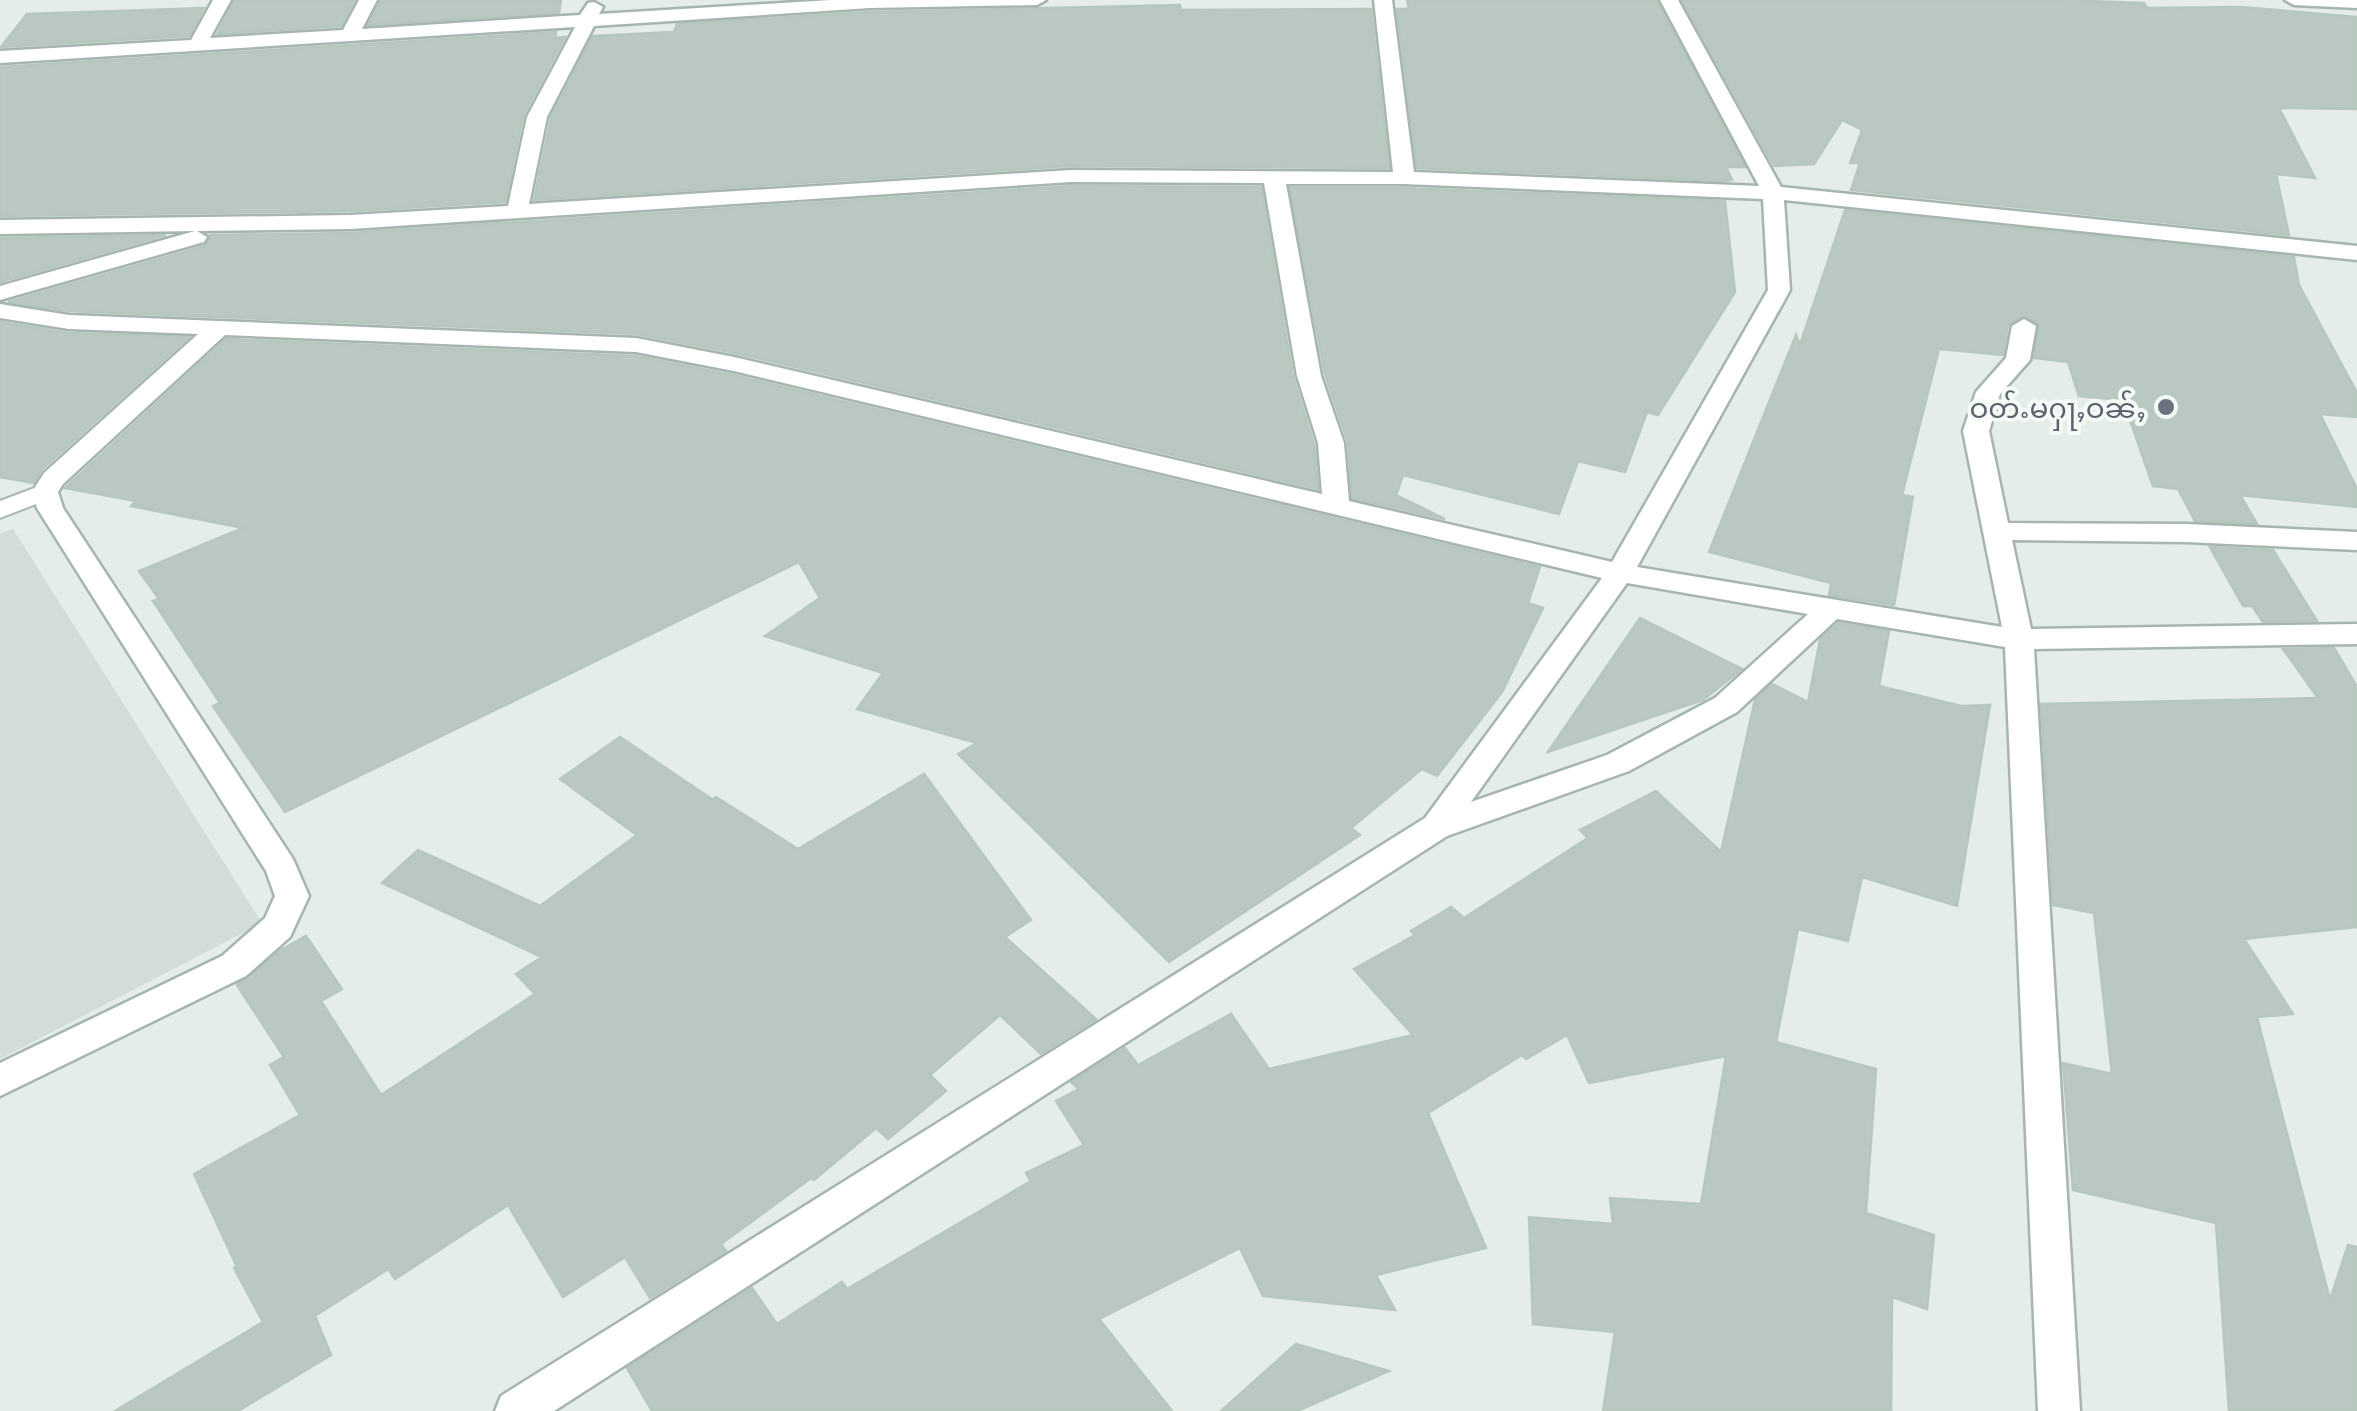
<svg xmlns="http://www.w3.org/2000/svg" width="2357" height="1411" viewBox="0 0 2357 1411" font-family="Ubuntu,'Noto Sans Myanmar',sans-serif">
<rect width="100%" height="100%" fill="#e4ede8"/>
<polygon fill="#d2ddd7" points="13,529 262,923 0,1059 0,534"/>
<g fill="#b9c8c1" stroke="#b6c7be" stroke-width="2.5">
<polygon points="235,0 355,0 341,26 217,34"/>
<polygon points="381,0 561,0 559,13 368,25"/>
<polygon points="1407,0 1656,0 1745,167 1726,167 1732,180 1723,181 1417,168 1397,9 1409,9"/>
<polygon points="1682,0 2060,0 2144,3 2147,8 2240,7 2357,17 2357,109 2279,108 2315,178 2276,174 2289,235 1851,190 1860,163 1850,163 1862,130 1842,120 1814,164 1774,166"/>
<polygon points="1180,5 1181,10 1371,9 1389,168 1071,166 534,200 551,118 593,36 674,32 677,24 870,12"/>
<polygon points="204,8 189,36 1,47 27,14"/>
<polygon points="556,32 555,38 565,37 523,116 505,202 351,211 0,216 0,67"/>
<polygon points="1071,186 1261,187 1293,377 1314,444 1318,489 735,353 637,334 69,311 8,302 205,246 210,235 351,233"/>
<polygon points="1290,188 1404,188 1725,201 1735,292 1658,415 1647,412 1625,472 1578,461 1559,514 1403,475 1396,495 1445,519 1352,498 1348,442 1325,375"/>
<polygon points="1845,210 2294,257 2299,285 2357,393 2357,417 2320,414 2357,489 2357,507 2240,495 2257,524 2195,521 2178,489 2153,486 2123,400 2079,396 2068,362 2034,358 2039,324 2022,316 2008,325 2003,355 1939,349 1902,495 1913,497 1894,605 1829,595 1831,583 1709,552 1796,335 1800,345"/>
<polygon points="166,235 0,282 0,238"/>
<polygon points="0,322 69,333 189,337 41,470 34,483 0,477"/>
<polygon points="226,339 636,356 733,375 1540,567 1528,603 1543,608 1502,692 1437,776 1422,769 1351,828 1360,835 1169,962 958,754 977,743 857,709 883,673 765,636 820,598 799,562 285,812 213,706 220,703 153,601 159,599 139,571 243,528 131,506 136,501 65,488"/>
<polygon points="2210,547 2273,550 2317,621 2263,622 2252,606 2243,606"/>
<polygon points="1640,618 1742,669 1703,700 1548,752"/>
<polygon points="1838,623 1889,631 1879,686 1961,706 1990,705 1957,906 1862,877 1848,941 1798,929 1776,1042 1876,1069 1866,1213 1934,1235 1927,1309 1892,1297 1891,1411 1603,1411 1615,1332 1533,1324 1529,1217 1613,1224 1610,1198 1701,1204 1726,1056 1589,1083 1567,1035 1526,1059 1522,1055 1428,1113 1486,1248 1376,1275 1395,1310 1263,1296 1240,1248 1099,1319 1172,1411 652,1411 627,1368 752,1288 777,1324 842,1282 847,1289 1031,1181 1026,1173 1084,1145 1056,1101 1079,1089 1071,1082 1125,1048 1138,1065 1231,1014 1269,1069 1413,1035 1354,969 1415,935 1411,931 1451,907 1464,918 1588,838 1580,830 1656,791 1721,852 1755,700 1772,684 1808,702 1820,640"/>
<polygon points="2334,648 2357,687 2357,927 2244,939 2293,1014 2257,1017 2330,1300 2348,1245 2357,1247 2357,1411 2229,1411 2216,1223 2073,1190 2063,1063 2112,1074 2094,913 2053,905 2041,704 2318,698 2283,649"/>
<polygon points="620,737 713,800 716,797 798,849 924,774 1031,920 1005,937 1096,1019 1041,1054 1000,1015 930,1075 946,1091 888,1139 876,1128 814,1180 811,1178 721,1244 726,1251 650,1298 625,1257 563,1297 508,1205 395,1279 388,1269 315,1316 331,1355 238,1411 115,1411 263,1322 234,1268 237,1267 194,1174 300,1115 270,1065 284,1057 237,985 281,950 306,936 342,989 321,1001 381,1095 535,994 516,974 542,957 382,883 418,850 540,906 637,835 560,779"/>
<polygon points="1296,1344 1389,1371 1297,1411 1221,1411"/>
</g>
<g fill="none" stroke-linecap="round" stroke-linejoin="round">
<defs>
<polygon id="lane" points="45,484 54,487 57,492 54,497 0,518 0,501"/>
<g id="street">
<path d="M213 0H231L210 38 343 30 359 0H377L362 29 580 15 588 3 594 2 603 7 599 14 831 0H1046L1037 5 870 8 594 26 547 117 529 204 1071 170 1393 172 1374 0H1392L1414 172 1759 186 1660 0H1678L1781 187 2357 246V260L1784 200 1790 290 1637 567 2002 627 1963 431 1976 392 2006 358 2012 326 2024 319 2036 326 2030 360 2000 394 1989 431 2008 523 2186 524 2357 532V550L2186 542 2012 540 2031 629 2357 624V644L2034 649 2080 1411H2038L2005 647 1837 619 1737 712 1629 771 1447 836 554 1411H495L501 1396 1425 818 1602 578 734 371 636 352 225 335 63 484 58 492 63 508 293 859 309 896 290 937 246 976 0 1096V1063L222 956 265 918 275 896 266 871 37 508 32 492 44 473 198 334 69 329 0 318V304L69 315 636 338 734 357 1322 494 1318 443 1297 376 1264 183 1071 182 351 229 197 231 207 237 204 242 0 300V286L195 231 0 234V220L351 215 508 206 527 117 575 27 0 63V51L191 40ZM1286 184H1404L1763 199 1768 290 1612 562 1349 501 1344 443 1321 376ZM1627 583 1808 614 1715 698 1607 755 1471 802Z"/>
<polygon points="2285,0 2357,0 2357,8 2294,5"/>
</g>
</defs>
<use href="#lane" stroke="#a6b5af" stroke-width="4"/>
<use href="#street" stroke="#a6b5af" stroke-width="5"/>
<use href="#lane" fill="#fff" fill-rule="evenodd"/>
<use href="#street" fill="#fff" fill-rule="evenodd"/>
</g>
<circle fill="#6b7280" stroke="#f4faf6" stroke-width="4" cx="2166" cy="407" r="10"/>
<g text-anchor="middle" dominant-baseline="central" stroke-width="8" stroke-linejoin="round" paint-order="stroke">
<g font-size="28" fill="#5b616d" stroke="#f4faf6" text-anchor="end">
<text x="2146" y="407">ဝတ်ႉမႁႃႇဝၼ်ႇ</text>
</g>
</g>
</svg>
